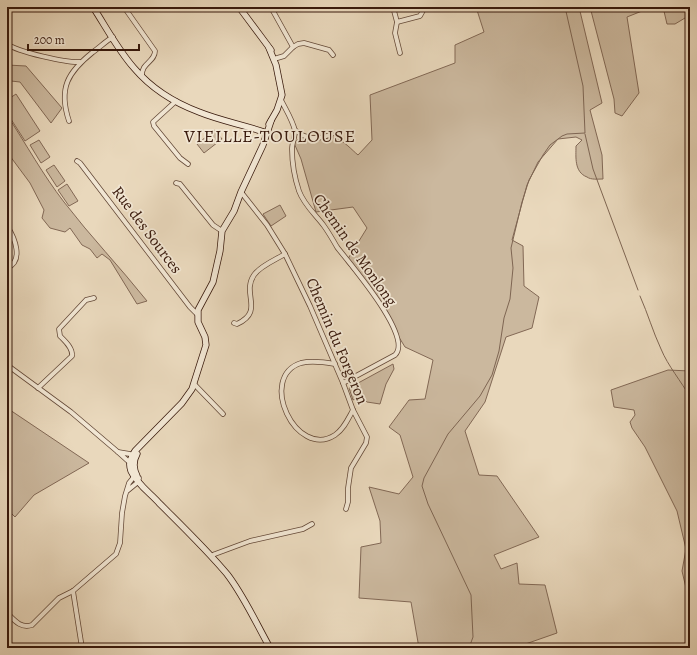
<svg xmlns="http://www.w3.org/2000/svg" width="697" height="655" viewBox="0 0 697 655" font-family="Alegreya,serif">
<rect width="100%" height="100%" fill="#e9d8bc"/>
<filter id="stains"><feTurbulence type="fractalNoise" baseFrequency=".005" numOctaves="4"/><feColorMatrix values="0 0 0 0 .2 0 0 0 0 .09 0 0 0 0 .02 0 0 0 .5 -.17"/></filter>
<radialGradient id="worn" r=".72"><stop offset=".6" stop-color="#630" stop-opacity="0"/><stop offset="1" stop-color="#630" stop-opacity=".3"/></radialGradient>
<g fill="#cbb89e" stroke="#826855">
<path d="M476 7H579L602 103 590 110 602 155 603 179C598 179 591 180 587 177 574 172 576 157 576 146L582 140 576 137 558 139 538 162 527 185 512 240 523 246 524 286 539 297 532 328 506 337 485 402 465 431 479 475 497 476 539 537 494 555 501 569 517 563 519 584 545 585 557 633 514 648H419L411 602 359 598 361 547 381 543 380 521 369 487 399 494 413 477 400 435 389 427 409 400 425 399 433 360 405 347 373 295 346 262 367 228 353 207 316 212 301 159 294 143C303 133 325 135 337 139 344 141 352 150 358 155L372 140 370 95 455 63V45L484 32Z"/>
<polygon points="590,7 652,7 627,17 639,93 622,116 615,113 614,99"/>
<polygon points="663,7 690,7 690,15 675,24 667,24"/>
<polygon points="7,65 26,66 62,108 51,123 20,82 11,81 7,84"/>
<polygon points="16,94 40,131 25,141 7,113 7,100"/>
<path d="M7 115C26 144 43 175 64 202 90 236 120 267 147 301L137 304 110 260 102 254 97 258 90 249 82 245 70 228 65 232 50 228 42 218 44 210 30 183 7 152Z"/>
<polygon points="215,130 222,139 204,153 197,144"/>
<polygon points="39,140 50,157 41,163 30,145"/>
<polygon points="54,165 65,181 57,187 46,170"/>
<polygon points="67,184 78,201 69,206 58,190"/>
<polygon points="280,205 286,216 271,226 263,214"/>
<polygon points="393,364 394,369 386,384 380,404 367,402 360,396 353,400 349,388"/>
<polygon points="668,370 690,371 690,605 682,571 686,549 677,511 645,447 632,428 630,422 635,415 634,410 614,407 611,390"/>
<polygon points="7,408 89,463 34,495 15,517 7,509"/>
</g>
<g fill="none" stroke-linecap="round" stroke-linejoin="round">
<g stroke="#7e6552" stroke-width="1">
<polyline points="585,134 593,169 638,290"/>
<path d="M640 296C648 314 653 332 661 349 668 366 681 381 690 397"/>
<polyline points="469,648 473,637 471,595 428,504 422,486 424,478 448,434 480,396 492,375 499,351 504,318 510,299 513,268 511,248 522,202 529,180 543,155 550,145 562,136 567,134 585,133 583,86 565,7"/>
</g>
<defs>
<g id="street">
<path d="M124 7 155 51C155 62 141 63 142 76"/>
<polyline points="393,7 397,22 420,16 425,7"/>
<polyline points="273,11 293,47"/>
<polyline points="397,22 395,33 400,53"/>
<path d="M7 44C18 52 67 63 80 62"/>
<polyline points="274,59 284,56 293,47 298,44 304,43 329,50 333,55"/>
<path d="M281 100C286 110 293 121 295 131 295 137 292 143 292 149 292 162 295 179 299 191 304 205 316 215 324 226 329 233 333 240 337 247 349 263 414 337 395 355L343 383"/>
<polyline points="176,101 153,122 154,126 180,158 188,164"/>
<path d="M69 121C58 88 68 72 93 52 100 47 106 41 113 37"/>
<path d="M295 130C307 140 318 140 332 134"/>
<polyline points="77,161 80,163 190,307 197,314"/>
<polyline points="176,183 180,184 213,225 222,231"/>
<polyline points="241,192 267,225 285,254 310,306 343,383 353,410 367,437 366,443 351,468 348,488 348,502 346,509"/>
<path d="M7 226C15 238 24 261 7 268"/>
<path d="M234 323 237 324C265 311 241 294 254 275 260 266 275 260 285 254"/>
<path d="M335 364C324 362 312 360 301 363 257 377 296 460 335 435 344 429 348 419 353 410"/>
<polyline points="7,365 71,412 118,452"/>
<polyline points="194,384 223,414"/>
<path d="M38 388 72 356C73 348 65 341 60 336L59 329 86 300 94 298"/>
<polyline points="132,462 128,461 118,452 130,454 134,457"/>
<polyline points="211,556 215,554 250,541 303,529 312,524"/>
<polyline points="73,591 82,648"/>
<path d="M7 613C14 620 21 629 32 625L59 598 73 591 116 554 120 543 122 513 125 496 129 483 133 478H139L138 482 127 491"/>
</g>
<g id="secondary">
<path d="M93 7C106 27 118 50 134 68 151 88 175 103 199 112 221 121 245 125 267 133"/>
<polyline points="239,7 271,50"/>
<polyline points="269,48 276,65 282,95 277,110 269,124"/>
<path d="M137 454C133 461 133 468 137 476"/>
<path d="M270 648C256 623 244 596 227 574 206 549 182 526 159 503 150 493 137 484 131 471 128 463 131 457 135 451L182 403 192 389 206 345 205 337 198 322V310L213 282 220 251 222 231 234 211 241 192 263 145 271 121"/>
</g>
</defs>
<use href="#street" stroke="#644938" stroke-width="5.5"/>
<use href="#secondary" stroke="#38190c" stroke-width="7"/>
<use href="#street" stroke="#f1e6d3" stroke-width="4"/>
<use href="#secondary" stroke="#f1e6d3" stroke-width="5.5"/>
</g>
<g text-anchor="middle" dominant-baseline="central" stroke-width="3.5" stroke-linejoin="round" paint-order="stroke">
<g font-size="16" fill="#38190c" stroke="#f1e6d3">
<text transform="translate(147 230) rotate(53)">Rue des Sources</text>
<text transform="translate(355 250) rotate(55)">Chemin de Monlong</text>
<text transform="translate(337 341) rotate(67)">Chemin du Forgeron</text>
</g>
<g font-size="18" letter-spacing="1" fill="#38190c" stroke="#f1e6d3">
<text x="270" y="136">VIEILLE-TOULOUSE</text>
</g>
</g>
<rect width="697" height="655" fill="none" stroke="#e9d8bc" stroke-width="24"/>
<rect x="8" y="8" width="681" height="639" fill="none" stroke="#38190c" stroke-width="2"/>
<rect x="12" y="12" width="673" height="631" fill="none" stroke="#38190c"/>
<path d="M28 44v6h111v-6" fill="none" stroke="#38190c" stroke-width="2"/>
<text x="34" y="44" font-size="12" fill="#38190c" stroke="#f1e6d3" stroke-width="3" paint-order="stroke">200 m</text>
<rect width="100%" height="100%" filter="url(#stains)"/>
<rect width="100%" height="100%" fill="url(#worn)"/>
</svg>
